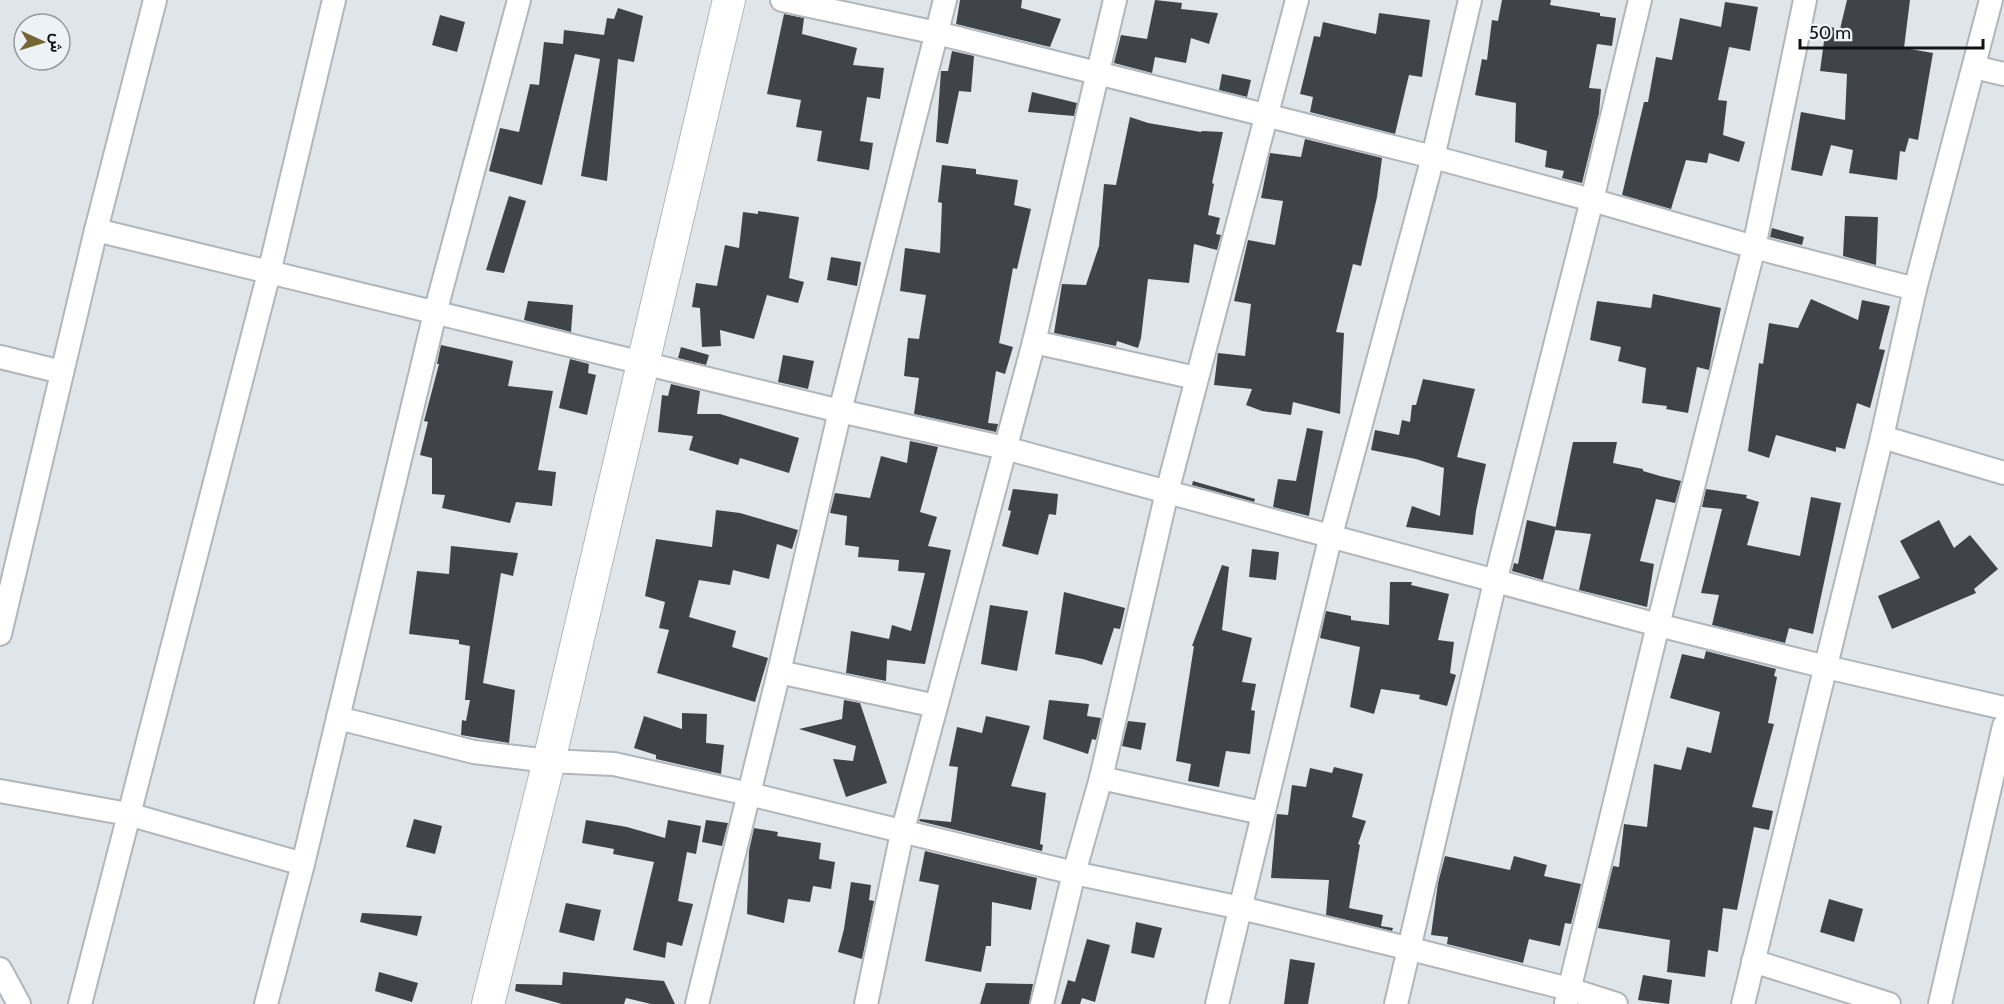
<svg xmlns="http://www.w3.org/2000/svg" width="2004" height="1004" viewBox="0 0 2004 1004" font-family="Cabin,Vazirmatn,sans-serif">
<rect width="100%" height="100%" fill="#dfe5e9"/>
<g fill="#404448">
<polygon points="960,0 1022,0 1021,8 1061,19 1050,47 956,24"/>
<polygon points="1155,0 1182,3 1181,9 1218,13 1209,44 1191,38 1186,63 1155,57 1152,73 1114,63 1121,35 1147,39"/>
<polygon points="1502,0 1551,0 1550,5 1600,13 1600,16 1616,18 1612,46 1597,44 1589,88 1601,89 1599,113 1582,183 1562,178 1564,171 1545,167 1547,151 1515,142 1516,103 1475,95 1482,59 1487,60 1492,20 1498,21"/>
<polygon points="1847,0 1910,0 1904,48 1933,53 1918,140 1909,138 1905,152 1900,151 1897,180 1849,173 1853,150 1831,145 1822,176 1791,170 1801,112 1845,120 1847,74 1820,71 1826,26 1840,29"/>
<polygon points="1725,2 1758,7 1750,51 1729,47 1718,100 1727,101 1723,135 1745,142 1739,162 1709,153 1707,163 1686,160 1671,209 1622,195 1644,102 1648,102 1656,57 1672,60 1680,18 1721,27"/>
<polygon points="618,8 643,16 634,62 618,59 607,181 581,176 600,59 575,54 542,185 489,171 500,128 519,132 530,84 539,85 544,42 563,44 564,30 604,35 607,18 614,19"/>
<polygon points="1379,13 1430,20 1422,77 1409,75 1395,134 1310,112 1313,97 1300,94 1314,36 1320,37 1323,22 1376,34"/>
<polygon points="784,14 804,18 802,34 857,48 853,65 884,68 880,99 867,97 860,141 873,143 869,170 817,161 822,131 796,127 801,100 767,94"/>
<polygon points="440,15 465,22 457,52 432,45"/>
<polygon points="952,51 974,56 971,92 959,91 948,144 936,142 941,71 948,71"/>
<polygon points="1222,74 1251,80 1247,97 1219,90"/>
<polygon points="1032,92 1077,103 1074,116 1028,112"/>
<polygon points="1130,117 1148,123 1201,132 1202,131 1223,132 1212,183 1214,184 1208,215 1220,218 1216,234 1221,235 1217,250 1194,244 1189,283 1148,279 1141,338 1138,348 1117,341 1116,346 1054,333 1062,284 1086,285 1099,246 1104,184 1116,185"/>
<polygon points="1305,139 1382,158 1377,197 1361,266 1353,264 1336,332 1344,333 1340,414 1293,402 1291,415 1262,411 1246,405 1252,389 1214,385 1218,353 1245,356 1251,304 1234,301 1248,240 1275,245 1283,201 1261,198 1270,153 1301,157"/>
<polygon points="942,165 976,169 976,174 1018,180 1014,205 1031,209 1017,269 1013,268 999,343 1013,347 1005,374 996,371 988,423 998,424 996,432 914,414 919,378 904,376 908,338 919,339 926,295 900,291 905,248 940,253 942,203 938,202"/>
<polygon points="509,196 526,201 504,273 486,270"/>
<polygon points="758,211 799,217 789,278 804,282 798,303 767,295 754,339 720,330 721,346 702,347 700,308 692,307 696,283 717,286 725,245 739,248 743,212 758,214"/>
<polygon points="1845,216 1878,217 1876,265 1843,256"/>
<polygon points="1772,228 1804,237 1802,245 1770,237"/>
<polygon points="831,257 861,262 857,286 827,280"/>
<polygon points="1653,294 1721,308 1709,370 1697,367 1688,413 1666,409 1667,406 1642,403 1646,368 1618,361 1621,347 1590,340 1597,301 1651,308"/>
<polygon points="1811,299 1858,320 1862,300 1890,306 1879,349 1885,350 1870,408 1857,403 1845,449 1836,447 1836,452 1776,435 1769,458 1748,451 1759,363 1763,364 1769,323 1798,328"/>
<polygon points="528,301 573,305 571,332 524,320"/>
<polygon points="441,345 513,361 508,386 553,391 538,470 556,472 552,506 516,502 510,523 442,508 445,495 432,494 432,458 420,455 428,422 424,421 439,364 437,364"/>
<polygon points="681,347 709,355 706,365 678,358"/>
<polygon points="783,355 814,361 808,389 778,382"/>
<polygon points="570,359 589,364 588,373 596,375 587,415 559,408"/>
<polygon points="1423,379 1475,389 1457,457 1486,464 1476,511 1473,535 1406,527 1412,506 1440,516 1444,468 1416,459 1371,450 1375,430 1399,435 1402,420 1410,422 1412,405 1416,405"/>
<polygon points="671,384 700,391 697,414 720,414 799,438 789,473 740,458 738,465 689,450 693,436 658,432 662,395 668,396"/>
<polygon points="1307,428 1323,431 1309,516 1273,507 1278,479 1296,481"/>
<polygon points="910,441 938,447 920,512 937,517 928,546 951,550 925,664 887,660 886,681 846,673 851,631 889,639 892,625 911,631 925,573 898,571 899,560 858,557 859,547 845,545 847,516 830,513 835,493 870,498 881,456 907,463"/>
<polygon points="1573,442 1617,442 1613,463 1643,469 1643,471 1660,476 1681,481 1675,503 1656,499 1640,561 1654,564 1647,607 1579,590 1591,534 1555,530"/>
<polygon points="1193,481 1255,499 1254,502 1192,485"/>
<polygon points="1013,489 1058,494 1056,515 1049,514 1038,555 1002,546 1011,511 1008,510"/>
<polygon points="1706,489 1747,495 1746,498 1759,502 1747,545 1800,556 1811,497 1841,503 1813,634 1789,628 1785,643 1712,625 1719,595 1701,593 1722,509 1702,507"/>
<polygon points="716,510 740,513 798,530 792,549 777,544 769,579 733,570 730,585 699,580 689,617 736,631 732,647 768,658 755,702 657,673 669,630 659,628 665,602 645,596 656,539 712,547"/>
<polygon points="1527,520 1556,527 1543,580 1512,571 1514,563 1518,564"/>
<polygon points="1939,520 1954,548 1970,535 1998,569 1974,589 1976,593 1892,629 1878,596 1920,578 1900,541"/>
<polygon points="451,546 518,553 513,576 501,573 483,683 515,690 509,743 461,735 462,720 466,721 470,700 465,700 470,646 459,644 459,640 409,634 417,571 449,574"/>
<polygon points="1252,549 1279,552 1276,580 1249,577"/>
<polygon points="1222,565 1229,567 1222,630 1252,638 1242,682 1256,684 1251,710 1255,711 1250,754 1226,751 1219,787 1188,781 1191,764 1176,761 1194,646 1192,646"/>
<polygon points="1390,582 1412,582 1411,585 1449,594 1438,640 1454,642 1450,673 1456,675 1447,706 1419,699 1420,695 1381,689 1374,714 1350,707 1360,647 1320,638 1326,611 1351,616 1351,620 1389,625"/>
<polygon points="1064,592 1125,608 1120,629 1114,628 1102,665 1083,659 1055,654"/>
<polygon points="990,605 1028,611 1017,671 981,664"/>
<polygon points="1706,651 1776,669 1774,676 1777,677 1768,723 1774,724 1752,807 1773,811 1769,830 1754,827 1737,910 1723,908 1718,952 1708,950 1705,977 1667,972 1670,940 1598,928 1613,866 1619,867 1624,824 1647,827 1654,764 1681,770 1687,747 1711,753 1720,712 1670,698 1682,654 1704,659"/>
<polygon points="844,700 860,703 887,783 846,797 833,759 853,761 856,746 799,729 842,719"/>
<polygon points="1049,700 1089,704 1087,716 1101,718 1096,740 1092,739 1088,754 1043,739"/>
<polygon points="682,713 707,714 706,743 724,745 721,774 656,759 656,755 634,748 644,716 682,729"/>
<polygon points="986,716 1030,726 1011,786 1046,793 1040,844 1043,845 1042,851 919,821 920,819 951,822 958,767 949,766 957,727 982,733"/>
<polygon points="1128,721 1146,723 1141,750 1122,746"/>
<polygon points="1334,767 1363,774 1352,817 1366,821 1358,844 1360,845 1349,908 1383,915 1381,926 1393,928 1392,931 1326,915 1329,880 1271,878 1276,820 1277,814 1288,815 1292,785 1306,787 1310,768 1332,773"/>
<polygon points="414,819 442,826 435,854 406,847"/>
<polygon points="586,820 627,827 665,838 668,820 701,826 696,854 687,852 678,901 693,904 682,946 667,942 665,958 633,950 654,862 613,854 614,849 582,843"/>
<polygon points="706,820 728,823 722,846 702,842"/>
<polygon points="754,828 778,832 777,836 821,843 819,859 835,862 831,889 813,886 810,902 788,899 784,923 747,914 749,851"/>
<polygon points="925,851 1037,878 1031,910 992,902 991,946 986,946 981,972 925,961 939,885 919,881"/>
<polygon points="1445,856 1510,870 1514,856 1547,865 1544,876 1581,884 1571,924 1565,923 1560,946 1529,939 1523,963 1447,944 1448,937 1431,935 1438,883"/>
<polygon points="851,882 871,885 869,900 874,901 862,959 838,952 844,929"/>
<polygon points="1829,899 1863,909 1854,942 1820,932"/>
<polygon points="566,903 601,910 594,941 559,932"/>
<polygon points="362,913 422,916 417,936 360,922"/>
<polygon points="1136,922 1162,928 1154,958 1131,953"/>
<polygon points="1087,939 1110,945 1095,1002 1082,998 1080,1004 1061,1004 1068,980 1075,982"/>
<polygon points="1290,959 1315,963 1308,1004 1284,1004"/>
<polygon points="379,972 418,983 412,1002 375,991"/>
<polygon points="563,972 664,981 675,1004 651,1004 626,998 624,1004 562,1004 515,991 516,984 562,985"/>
<polygon points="1643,975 1672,980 1669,1004 1638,1000"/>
<polygon points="986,983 1033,984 1029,1004 980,1004"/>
</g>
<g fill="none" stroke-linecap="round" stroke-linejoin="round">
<defs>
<g id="street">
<polyline points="782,0 937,33 1433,157 1592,200 1754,247 1915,289"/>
<polyline points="1974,67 2004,74"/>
<polyline points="96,230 840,411 1005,448 1658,625 1826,667 2004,708"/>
<polyline points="1034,342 1196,378"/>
<polyline points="0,357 62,372"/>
<polyline points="1882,437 2004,473"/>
<polyline points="0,634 96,230 155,0"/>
<polyline points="779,672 936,706"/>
<polyline points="338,718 474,752 549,761 614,764 749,794 1074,873 1241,908 1411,949 1569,989 1616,1004"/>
<polyline points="1101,778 1262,813"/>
<polyline points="0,791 128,814 303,864"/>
<polyline points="1753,961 1889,1004"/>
<polyline points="0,969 19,1004"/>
<polyline points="1566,1003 1658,625 1754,247 1805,0"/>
<polyline points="80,1004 269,273 334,0"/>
<polyline points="266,1004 303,864 435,313 519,0"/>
<polyline points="697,1004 779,672 840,411 945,0"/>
<polyline points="866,1004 902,833 1034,342 1115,0"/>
<polyline points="1042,1004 1074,873 1101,778 1167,492 1297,0"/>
<polyline points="1217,1004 1331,535 1433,157 1470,0"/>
<polyline points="1396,1004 1495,582 1592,200 1640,0"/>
<polyline points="1743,1004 1882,437 1915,289 1991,0"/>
<polyline points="1940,1004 2004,726"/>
</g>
<polyline id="secondary" points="488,1004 549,761 729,0"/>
</defs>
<use href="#street" stroke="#b1b6ba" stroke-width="26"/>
<use href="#secondary" stroke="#b1b6ba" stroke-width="34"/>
<use href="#street" stroke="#fff" stroke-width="22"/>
<use href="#secondary" stroke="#fff" stroke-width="32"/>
</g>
<g transform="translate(42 42) rotate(94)"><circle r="28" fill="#edf2f7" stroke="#95999d" stroke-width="1.5"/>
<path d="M0-4.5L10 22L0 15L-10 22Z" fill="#756633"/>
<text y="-9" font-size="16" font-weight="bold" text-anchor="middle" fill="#111315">ش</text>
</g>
<path d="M1800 39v9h183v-9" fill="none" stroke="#111315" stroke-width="3"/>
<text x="1809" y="39" font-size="18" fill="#111315" stroke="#edf2f7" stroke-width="4.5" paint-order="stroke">50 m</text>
</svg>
